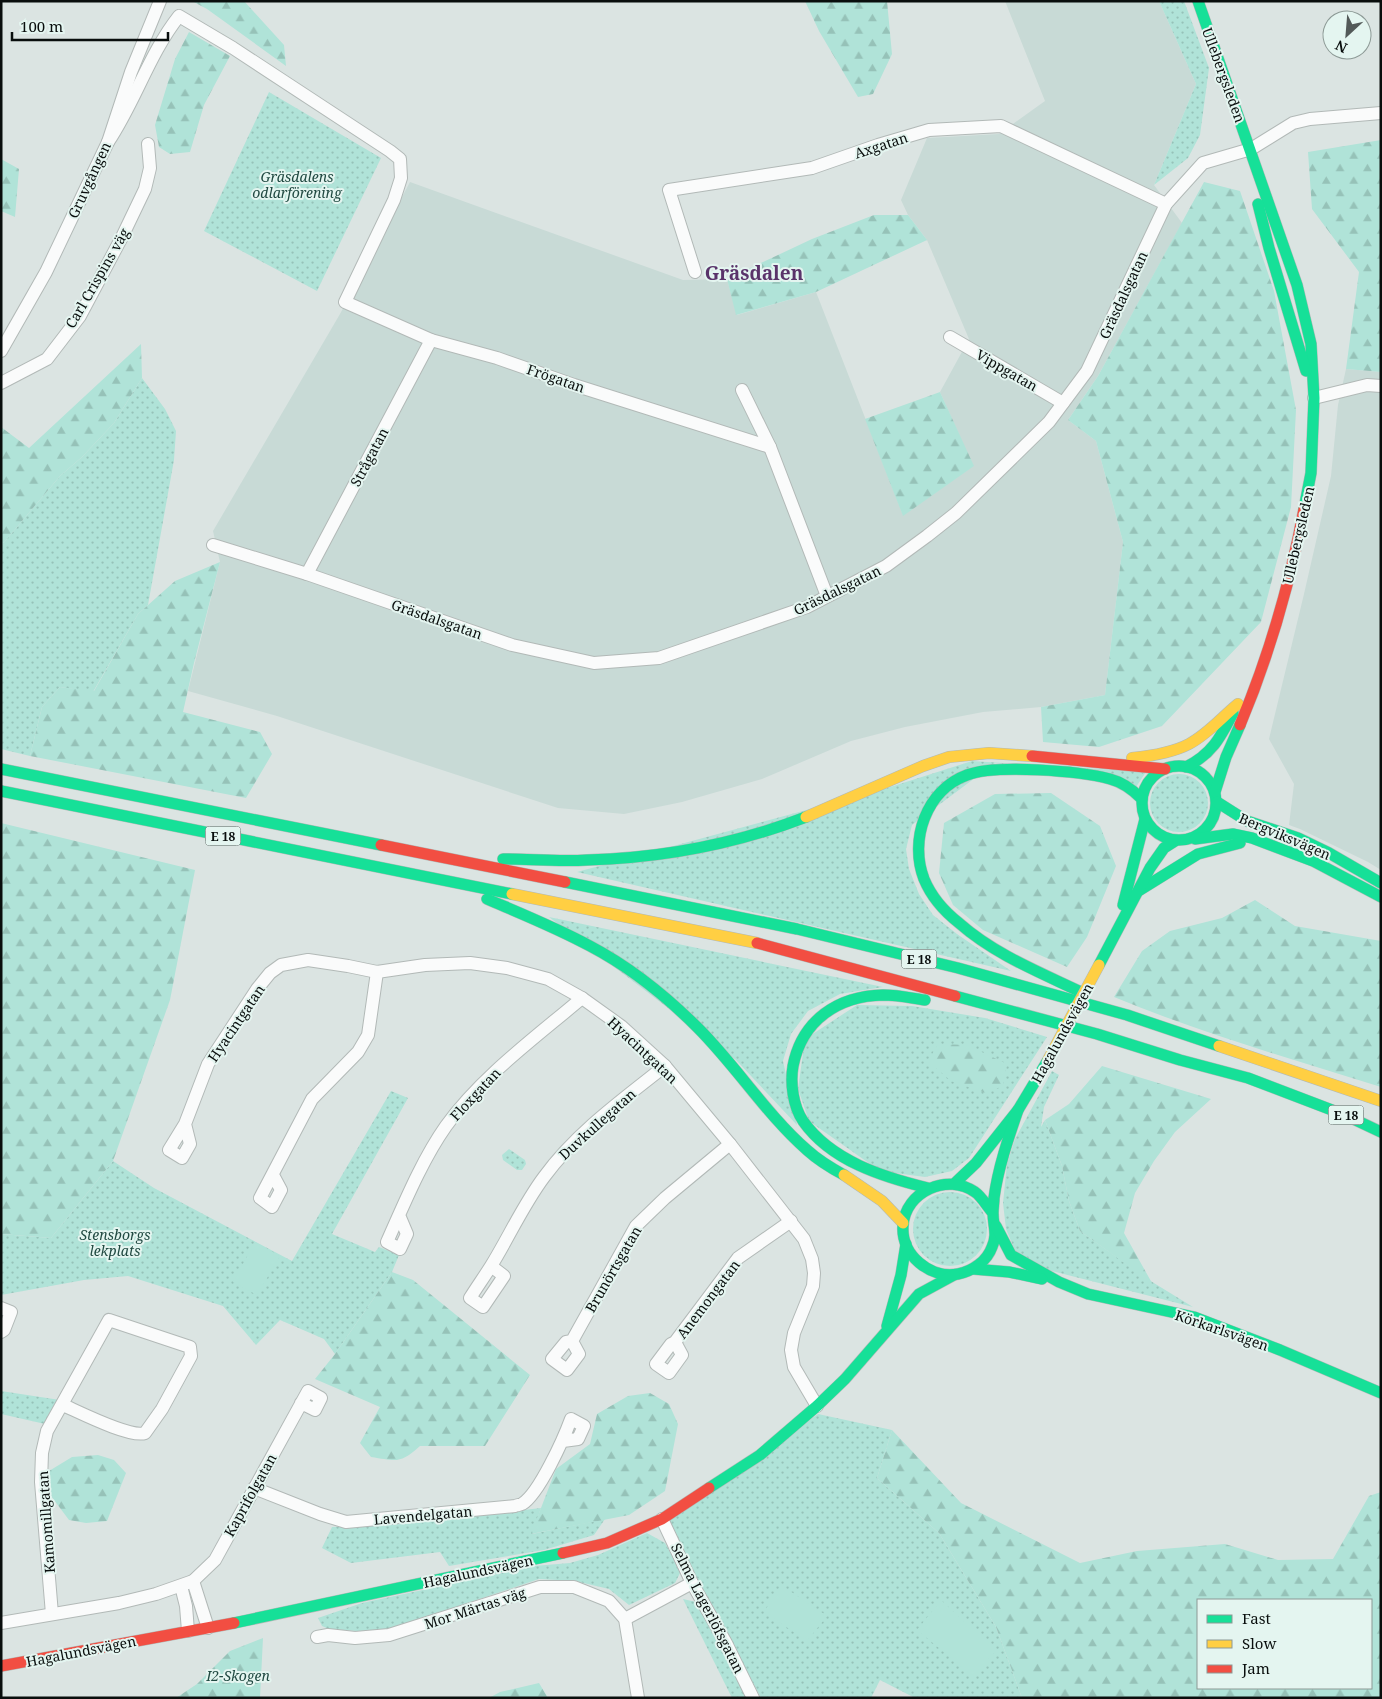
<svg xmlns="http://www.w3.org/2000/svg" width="1382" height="1699" viewBox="0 0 1382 1699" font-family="'Noto Serif',serif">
<defs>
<pattern id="green-dots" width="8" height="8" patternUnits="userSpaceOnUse" patternTransform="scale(1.25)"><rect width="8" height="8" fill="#b0e3d8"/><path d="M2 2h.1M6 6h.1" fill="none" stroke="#96c2b8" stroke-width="1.8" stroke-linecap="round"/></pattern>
<pattern id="forest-firs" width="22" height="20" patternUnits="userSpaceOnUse" patternTransform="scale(1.25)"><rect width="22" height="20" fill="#b0e3d8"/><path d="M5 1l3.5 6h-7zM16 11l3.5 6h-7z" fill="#96c2b8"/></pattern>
</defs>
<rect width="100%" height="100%" fill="#dbe4e2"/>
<g fill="#c8dad6">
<polygon points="1005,1 1159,1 1196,84 1154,185 1182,223 1098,376 1068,420 1096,441 1123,542 1105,695 1041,707 983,712 905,727 851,741 762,779 682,802 624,814 558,808 277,716 188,691 220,562 213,531 340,314 410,182 683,280 727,279 737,315 816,292 903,515 973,466 940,392 969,339 927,240 908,215 901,200 927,138 999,134 1045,101"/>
<polygon points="1346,369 1381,372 1381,870 1368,862 1300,829 1289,825 1294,784 1269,739 1304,594 1331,476 1338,405"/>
</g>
<g fill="url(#green-dots)">
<polygon points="1159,1 1184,1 1209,68 1200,135 1188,158 1154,185 1196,84"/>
<polygon points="269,92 381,158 317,291 204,231"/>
<polygon points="142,378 165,409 176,431 174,460 148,605 138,614 93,692 60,687 42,707 30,756 1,749 1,546 60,476 82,457 114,423"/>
<polygon points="972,761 1146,772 1136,787 995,763 912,825 906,849 909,869 919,894 933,915 957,934 1011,971 577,872 884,789"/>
<circle cx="1179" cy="803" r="29"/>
<polygon points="549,917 883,987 840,994 808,1011 791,1034 783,1061 797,1125 736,1060"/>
<polygon points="857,1005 912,1006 985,1018 1047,1037 969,1158 952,1171 925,1177 880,1171 809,1121 798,1089 805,1039"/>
<polygon points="1052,1071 1059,1075 1044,1107 1041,1127 1045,1120 1062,1166 1069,1201 1080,1231 1149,1280 1193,1307 1048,1270 1016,1253 1006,1229 1003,1203 1007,1164 1015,1139"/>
<polygon points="391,1091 408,1098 332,1234 375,1252 379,1247 399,1255 392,1272 335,1354 324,1339 280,1320 256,1345 223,1306 128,1276 84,1280 1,1295 1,1234 51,1238 113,1161 154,1188 292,1261"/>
<polygon points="509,1149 525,1160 526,1164 522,1170 517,1170 503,1160 502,1155"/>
<circle cx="950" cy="1229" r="37"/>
<polygon points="1,1391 60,1400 45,1424 1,1414"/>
<polygon points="818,1414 892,1430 877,1478 939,1533 996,1627 1022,1698 915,1698 880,1680 871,1698 761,1698 685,1557 669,1521"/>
<polygon points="541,1508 532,1534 605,1519 594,1535 544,1550 449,1566 440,1552 351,1563 322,1548 332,1527 401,1524"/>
<polygon points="647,1533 665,1543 681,1571 675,1583 629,1605 609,1589 575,1581 539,1579 387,1630 357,1631 329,1629 322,1626 318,1618 362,1603 534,1566 570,1563 598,1555"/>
<polygon points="683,1599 696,1602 747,1698 732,1698"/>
</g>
<g fill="url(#forest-firs)" fill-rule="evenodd">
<polygon points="192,1 244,1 284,45 286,66 207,9"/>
<polygon points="805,1 887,1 892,54 873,94 858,97 819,31"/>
<polygon points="189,32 230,56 204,105 190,152 170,154 159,147 155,125 175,59"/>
<polygon points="1381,140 1381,372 1346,369 1359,272 1312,209 1308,152"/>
<polygon points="1,159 19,169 15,217 1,211"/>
<polygon points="1204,182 1240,191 1274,291 1296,410 1291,507 1261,622 1162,726 1099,747 1043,742 1041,707 1105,695 1123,542 1096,441 1068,420 1098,376"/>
<polygon points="874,215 908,215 927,240 816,292 736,315 727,279 812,239"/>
<polygon points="141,344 142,378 114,423 82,457 60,476 1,546 1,427 29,448"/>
<polygon points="940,392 974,466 903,516 865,419"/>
<polygon points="220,562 194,663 183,712 260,732 272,754 246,798 30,756 42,707 60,687 94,691 138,614 175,581"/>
<polygon points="1051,793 1100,826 1116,866 1087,937 1067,967 983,930 953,905 939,873 944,823 995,794"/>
<polygon points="1,823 195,870 170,1000 113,1161 51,1238 1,1234"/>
<path d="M1255 900 1295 926 1381 941V1087C1291 1059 1201 1033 1114 997L1142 951 1170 931 1222 918Z"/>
<polygon points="938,1044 967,1045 1007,1064 1003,1086 986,1093 951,1081 928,1061"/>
<polygon points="1102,1066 1211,1099 1175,1132 1154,1161 1135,1193 1124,1233 1152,1283 1080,1231 1069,1201 1062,1166 1045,1120 1069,1104"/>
<path d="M392 1272 413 1280 530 1375 485 1446H420C400 1464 397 1461 371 1457L360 1443 380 1407 315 1379 335 1354Z"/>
<polygon points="650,1393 669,1404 678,1424 665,1491 629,1515 531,1534 556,1469 590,1444 597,1414 628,1396"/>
<path d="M892 1430 961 1503 1080 1563 1137 1551 1225 1544 1278 1560 1333 1559 1369 1496 1381 1492V1698H1022L996 1627 939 1533 877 1478ZM1198 1600H1371V1688H1198Z"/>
<polygon points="98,1455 114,1460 126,1473 107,1521 86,1523 69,1520 51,1496 49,1471 72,1457"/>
<polygon points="263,1638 260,1698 176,1698 197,1684 230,1651"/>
<polygon points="539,1683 548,1698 489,1698 500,1692"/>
</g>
<g fill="#b0e3d8">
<polygon points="255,1242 280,1256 257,1295 233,1282"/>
<polygon points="781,1585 827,1616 807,1641 764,1612"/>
<polygon points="941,1600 996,1651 973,1676 917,1630"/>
</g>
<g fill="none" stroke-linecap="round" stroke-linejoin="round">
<defs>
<g id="street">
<path d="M108 142C135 102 149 54 179 16L233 48 390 151 400 159 401 178 394 200 345 302 431 340 497 358 574 385 770 447"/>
<polyline points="695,272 669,190 812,168 878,145 929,130 1001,126 1166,204"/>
<polyline points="950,337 1063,403"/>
<polyline points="1,351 46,272 108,142 131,72 160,1"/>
<polyline points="1,383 47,359 80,316 122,237 145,189 150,168 148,144"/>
<polyline points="742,390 770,447 827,596"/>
<polyline points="1314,398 1367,385 1381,386"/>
<polyline points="213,545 307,574 512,645 594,663 659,658 807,607 886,566 927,536 956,513 1049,422 1087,371 1166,204 1203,163 1251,149 1293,123 1310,119 1381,113"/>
<polyline points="307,574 431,340"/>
<polyline points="185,1124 190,1144 182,1158 169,1150 185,1124 208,1064 257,989 270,973 281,965 308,960 348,966 377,972 425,965 470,963 507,968 548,979 582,998 621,1026 665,1066 730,1144 804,1239 812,1259 814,1273 813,1286 794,1333 791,1350 794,1367 817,1406"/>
<polyline points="273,1175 281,1190 272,1207 260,1198 312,1099 358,1052 368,1035 377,972"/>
<path d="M399 1215 407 1234 400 1249 387 1242C404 1204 422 1160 446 1126 481 1077 536 1037 582 998"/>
<path d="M491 1266 504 1276 483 1307 470 1298C477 1287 484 1277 491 1266 509 1237 523 1205 544 1177 576 1133 622 1100 665 1066"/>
<polyline points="1,1308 11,1312 4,1330 1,1332"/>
<polyline points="572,1341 579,1354 567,1370 552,1359 566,1342 572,1341 636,1226 665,1198 730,1144"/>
<polyline points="675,1342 682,1355 669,1373 656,1364 671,1344 675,1342 738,1258 791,1221"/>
<path d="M254 1488 320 1514 346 1522 515 1506C517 1505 520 1505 522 1504 539 1494 564 1438 571 1419L584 1426 578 1439 563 1441"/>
<polyline points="662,1519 692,1583 726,1643 753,1698"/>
<polyline points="193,1581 208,1628"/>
<polyline points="181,1586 186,1606 188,1631"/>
<path d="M52 1614 41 1482 42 1453 47 1431 109 1320 190 1347 191 1356 162 1409 145 1433C130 1438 79 1412 63 1405"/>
<polyline points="625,1619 692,1583"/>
<polyline points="1,1623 119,1603 156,1594 193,1581 215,1560 308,1391 321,1398 315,1410 301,1403"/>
<polyline points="317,1637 328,1635 355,1638 389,1635 540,1587 574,1587 609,1601 625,1619 638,1698"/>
</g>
<g id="fast">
<polyline points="1198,1 1297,285 1311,344 1314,398 1311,473 1304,509"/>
<polyline points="1258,204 1269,248 1306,371"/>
<circle cx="1179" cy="803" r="37"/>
<path d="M1186 767C1212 754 1220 738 1233 713"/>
<polyline points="1,769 381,845"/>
<polyline points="1,791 512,894"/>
<polyline points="1215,792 1226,757 1240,725"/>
<polyline points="1217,802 1247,821 1298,838 1329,853 1381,883"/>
<polyline points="1195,839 1233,834 1252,838 1313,861 1381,897"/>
<path d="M503 859C531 859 559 862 587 860 661 858 736 844 806 817"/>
<polyline points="565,882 797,929 958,968 1127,1015 1219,1046"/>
<polyline points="1140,890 1198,854 1240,843"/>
<path d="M487 899C522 914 557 928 590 946 630 967 666 996 698 1028 737 1067 766 1114 807 1150 818 1160 831 1168 844 1175"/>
<polyline points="1123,905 1145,819"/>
<polyline points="1099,965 1150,868 1164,848 1175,841"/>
<path d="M1081 992C1039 972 994 954 959 923 945 912 931 896 924 879 909 840 926 790 967 775 996 764 1080 771 1110 779 1122 782 1133 790 1142 799"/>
<polyline points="955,996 1097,1034 1180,1060 1248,1078 1345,1115 1381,1132"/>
<path d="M925 1000C911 998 898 995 883 995 838 996 802 1020 793 1066 790 1083 793 1106 803 1121 831 1161 883 1177 928 1188"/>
<polyline points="955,1183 976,1163 1018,1110 1048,1060"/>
<path d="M992 1212C987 1206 981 1196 975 1192 948 1173 905 1191 903 1226 901 1255 930 1279 958 1274 973 1271 987 1261 992 1247 998 1234 993 1226 993 1213 993 1208 994 1203 994 1198 998 1168 1008 1139 1018 1110"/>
<polyline points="996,1226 1011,1255 1059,1282 1088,1294 1194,1317 1280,1350 1381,1393"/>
<polyline points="973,1269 1009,1272 1042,1279"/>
<polyline points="887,1326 901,1275 906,1244"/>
<polyline points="709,1488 760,1455 817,1406 845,1379 919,1294 954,1275"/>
<polyline points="234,1623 563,1553"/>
</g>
<g id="slow">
<path d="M1132 758C1151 756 1172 753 1189 744 1208 734 1222 717 1238 704"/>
<polyline points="806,817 923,766 949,757 989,753 1032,756"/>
<polyline points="512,894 757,943"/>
<polyline points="1219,1046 1381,1101"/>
<polyline points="844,1175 882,1201 903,1223"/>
</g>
<g id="jam">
<path d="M1240 725C1269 656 1290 583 1304 509"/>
<polyline points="1032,756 1165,769"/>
<polyline points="381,845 565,882"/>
<polyline points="757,943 955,996"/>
<polyline points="563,1553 607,1543 662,1519 709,1488"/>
<polyline points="1,1666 234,1623"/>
</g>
</defs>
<use href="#street" stroke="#b2b9b7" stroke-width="14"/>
<use href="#fast" stroke="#b2b9b7" stroke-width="12"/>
<use href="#slow" stroke="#b2b9b7" stroke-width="12"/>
<use href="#jam" stroke="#b2b9b7" stroke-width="12"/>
<use href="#street" stroke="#fafbfb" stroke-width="12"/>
<use href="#fast" stroke="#16e098" stroke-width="11"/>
<use href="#slow" stroke="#ffcf43" stroke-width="11"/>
<use href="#jam" stroke="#f24e42" stroke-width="11"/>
<defs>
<polyline id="slow-bridge" points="1048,1060 1099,965"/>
</defs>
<use href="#slow-bridge" stroke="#b2b9b7" stroke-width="12" stroke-linecap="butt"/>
<use href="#slow-bridge" stroke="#ffcf43" stroke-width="11"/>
</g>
<g text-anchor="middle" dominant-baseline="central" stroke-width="4" stroke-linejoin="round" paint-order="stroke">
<g fill="#e4f5f0" stroke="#4b5351" stroke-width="1">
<rect x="205.5" y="826.5" width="35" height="19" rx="4"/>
<rect x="901.5" y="949.5" width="35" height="19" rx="4"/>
<rect x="1328.5" y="1105.5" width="35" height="19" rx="4"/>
</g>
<g font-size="12" font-weight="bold" fill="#090e0d">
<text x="223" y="836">E 18</text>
<text x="919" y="959">E 18</text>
<text x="1346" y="1115">E 18</text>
</g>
<g font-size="14" fill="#090e0d" stroke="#e4f5f0">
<text transform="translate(1224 75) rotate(70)">Ullebergsleden</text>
<text transform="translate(881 145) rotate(-18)">Axgatan</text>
<text transform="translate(89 180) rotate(-65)">Gruvgången</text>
<text transform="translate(97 278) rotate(-60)">Carl Crispins väg</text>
<text transform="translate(1123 295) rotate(-65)">Gräsdalsgatan</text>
<text transform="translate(1007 370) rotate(30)">Vippgatan</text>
<text transform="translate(556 378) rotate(19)">Frögatan</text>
<text transform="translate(369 457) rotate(-62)">Strågatan</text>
<text transform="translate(1298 535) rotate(-77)">Ullebergsleden</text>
<text transform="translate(837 590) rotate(-26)">Gräsdalsgatan</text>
<text transform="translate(437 619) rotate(19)">Gräsdalsgatan</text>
<text transform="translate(1285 836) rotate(23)">Bergviksvägen</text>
<text transform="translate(236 1023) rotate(-56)">Hyacintgatan</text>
<text transform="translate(1062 1033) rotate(-61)">Hagalundsvägen</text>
<text transform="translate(643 1050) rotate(43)">Hyacintgatan</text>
<text transform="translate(475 1094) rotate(-47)">Floxgatan</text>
<text transform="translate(597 1124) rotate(-42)">Duvkullegatan</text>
<text transform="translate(613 1269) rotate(-60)">Brunörtsgatan</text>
<text transform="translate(708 1299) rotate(-53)">Anemongatan</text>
<text transform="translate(1222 1330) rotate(19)">Körkarlsvägen</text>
<text transform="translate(250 1495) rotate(-61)">Kaprifolgatan</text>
<text transform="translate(423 1515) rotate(-5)">Lavendelgatan</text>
<text transform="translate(46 1522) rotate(-94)">Kamomillgatan</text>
<text transform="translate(478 1571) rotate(-12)">Hagalundsvägen</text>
<text transform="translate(475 1608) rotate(-18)">Mor Märtas väg</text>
<text transform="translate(708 1608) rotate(63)">Selma Lagerlöfsgatan</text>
<text transform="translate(81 1651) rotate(-11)">Hagalundsvägen</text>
</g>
<g font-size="14" font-style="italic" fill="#214a42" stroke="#e4f5f0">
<text x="297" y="176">Gräsdalens<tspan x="297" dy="16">odlarförening</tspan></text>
<text x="115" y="1234">Stensborgs<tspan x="115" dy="16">lekplats</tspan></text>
<text x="238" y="1675">I2-Skogen</text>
</g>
<g font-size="19" font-weight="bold" fill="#5a336a" stroke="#e4f5f0">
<text x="754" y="273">Gräsdalen</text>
</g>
</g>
<rect width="1382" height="1699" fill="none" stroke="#090e0d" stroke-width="5"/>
<rect x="1197" y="1599" width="175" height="90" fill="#e4f5f0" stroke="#8c9995"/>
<rect x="1207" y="1615" width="25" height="8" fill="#16e098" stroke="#8c9995"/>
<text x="1242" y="1624" font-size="15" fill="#090e0d">Fast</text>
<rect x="1207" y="1640" width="25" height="8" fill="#ffcf43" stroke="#8c9995"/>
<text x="1242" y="1649" font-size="15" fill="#090e0d">Slow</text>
<rect x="1207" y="1665" width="25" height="8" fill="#f24e42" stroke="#8c9995"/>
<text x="1242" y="1674" font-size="15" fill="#090e0d">Jam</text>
<g transform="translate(1347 35) rotate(206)"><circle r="24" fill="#e4f5f0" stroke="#8c9995"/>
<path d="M0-4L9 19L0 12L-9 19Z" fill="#525958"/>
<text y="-8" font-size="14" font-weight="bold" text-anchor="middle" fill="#090e0d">N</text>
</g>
<path d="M12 32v8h156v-8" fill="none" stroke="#090e0d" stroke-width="2.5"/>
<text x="20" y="32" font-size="15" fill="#090e0d" stroke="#e4f5f0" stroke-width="4" paint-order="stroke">100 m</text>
</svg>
